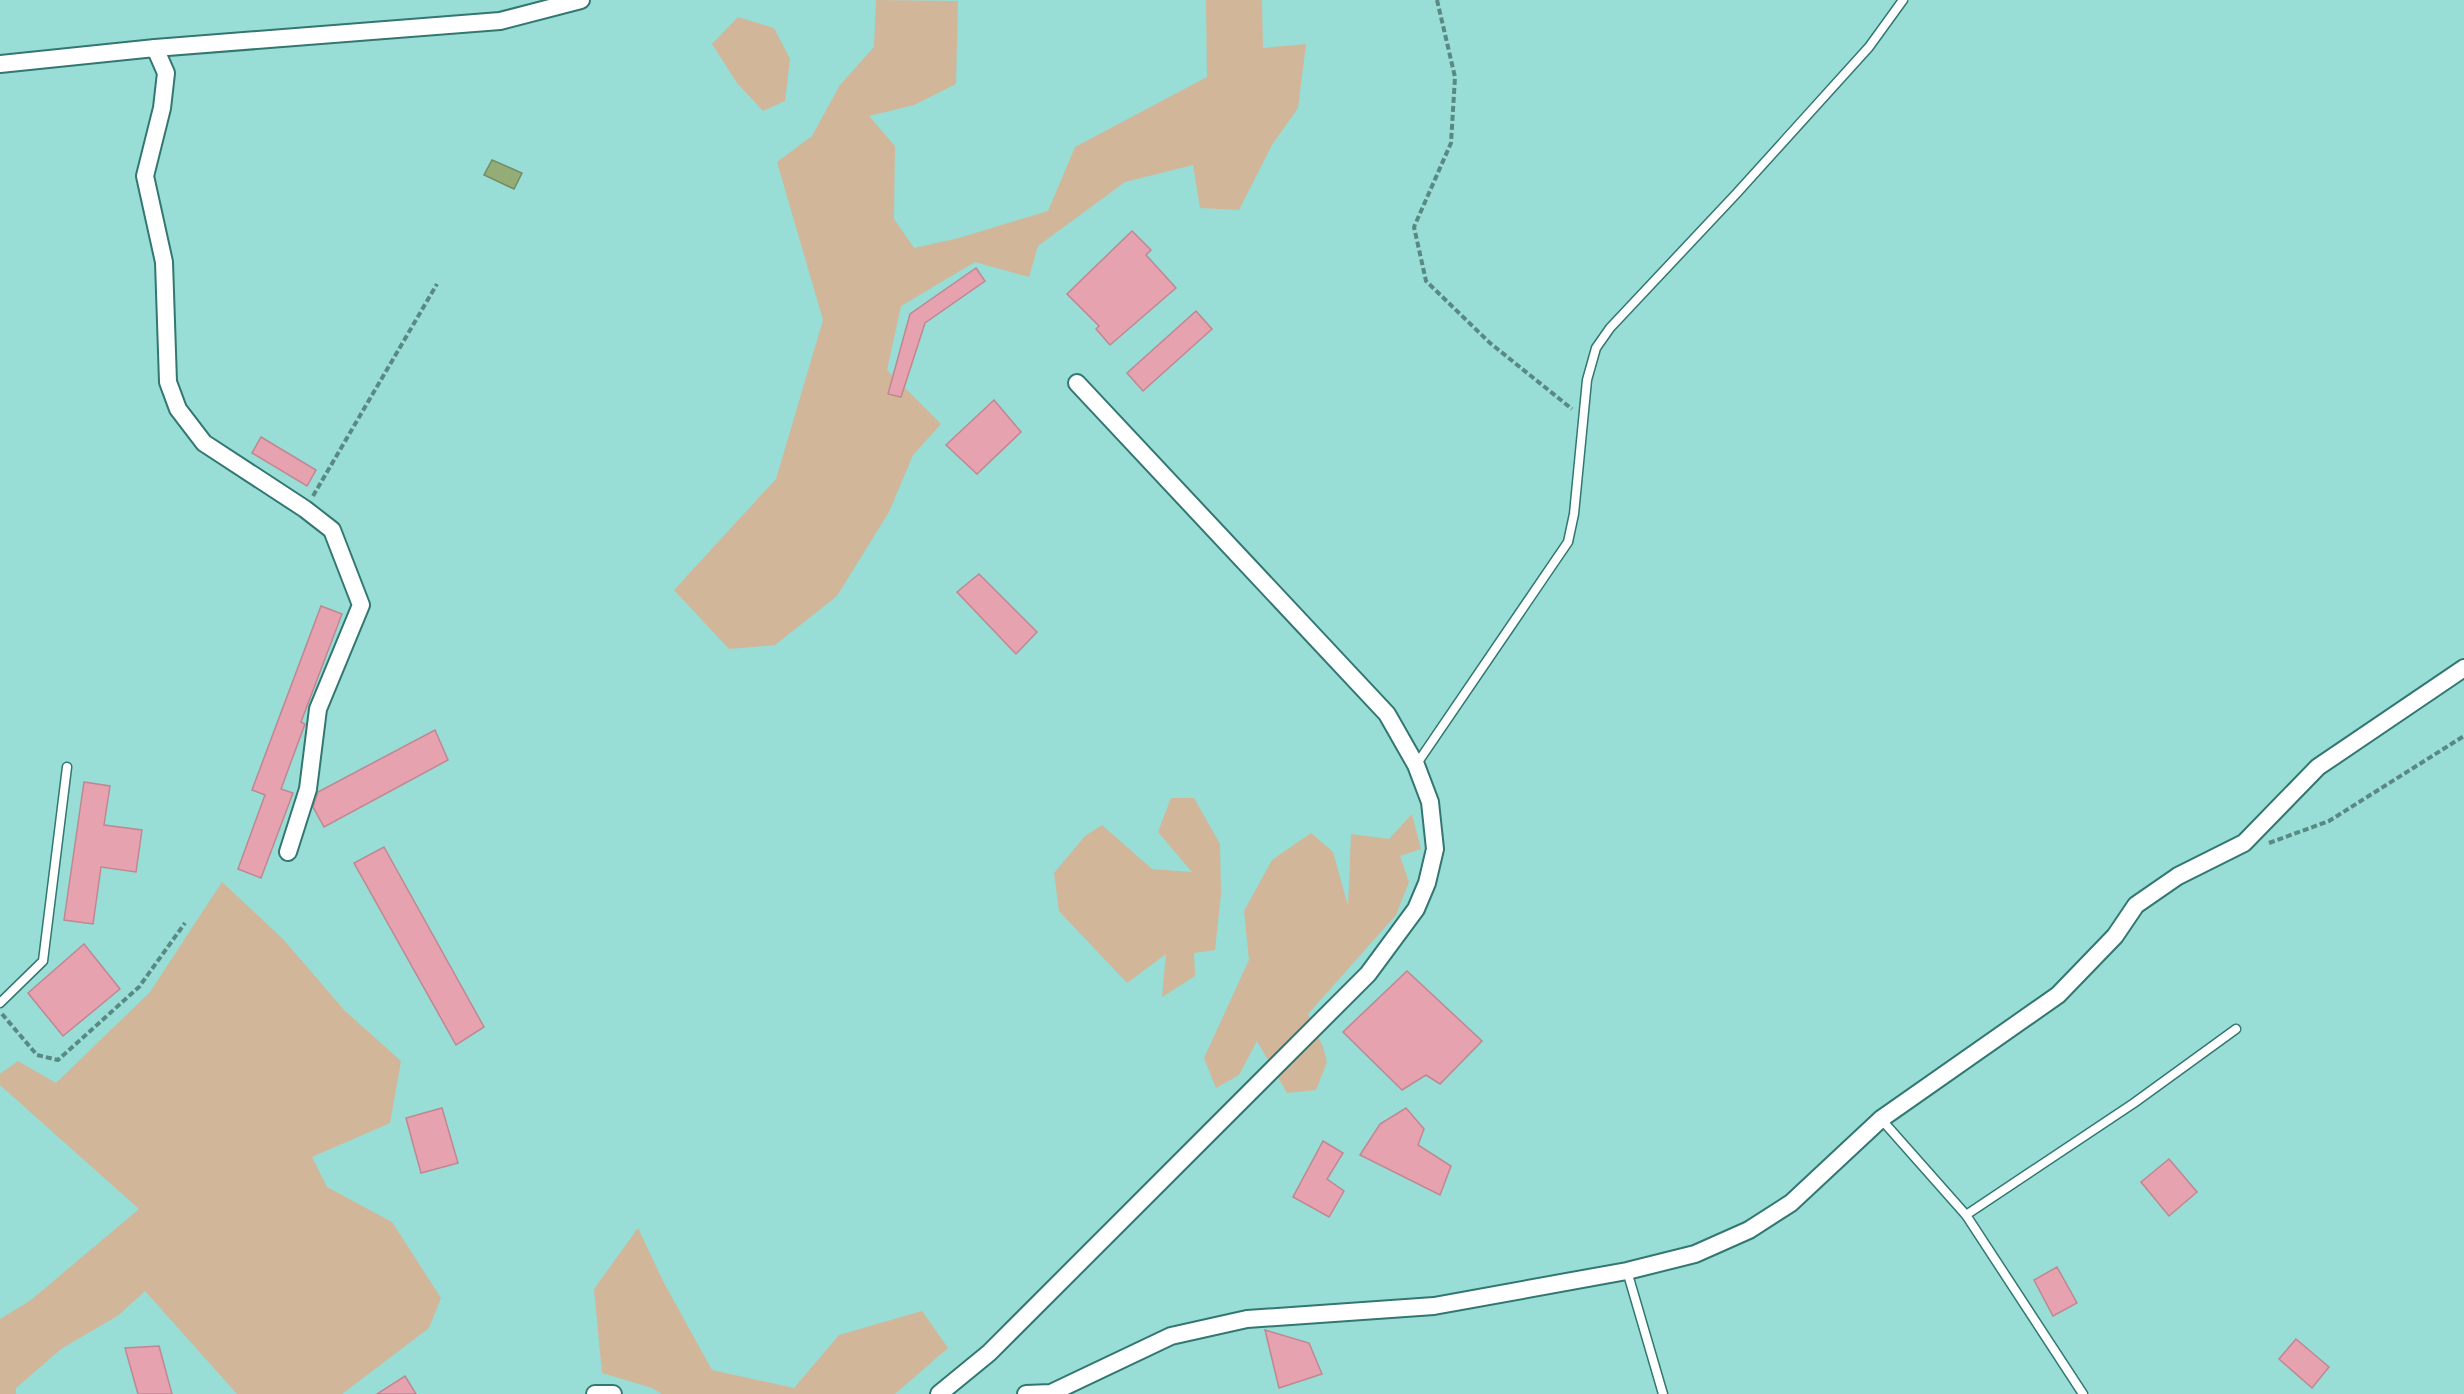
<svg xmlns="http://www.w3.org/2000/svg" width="2464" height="1394" viewBox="0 0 2464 1394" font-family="'DejaVu Sans',sans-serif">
<rect width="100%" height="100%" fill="#98ddd6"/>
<g fill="#d2b699">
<polygon points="876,0 958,1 956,84 914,105 869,116 895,146 894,219 914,248 959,238 1048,211 1075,147 1207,77 1206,0 1262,0 1263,48 1306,44 1298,108 1272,145 1239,210 1200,208 1193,165 1125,182 1038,246 1029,277 975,262 901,306 887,370 941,424 913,455 889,512 837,596 775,645 729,649 674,590 776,479 823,320 777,162 812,136 840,85 874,47"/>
<polygon points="738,17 774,28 790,59 785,101 763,111 737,83 712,44"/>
<polygon points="1171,798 1194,798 1220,844 1221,894 1215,950 1194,953 1195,976 1162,997 1166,954 1127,983 1059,911 1054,873 1085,836 1102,825 1152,869 1192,872 1158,832"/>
<polygon points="1412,814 1421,849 1400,856 1409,882 1396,915 1308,1014 1323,1047 1327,1062 1316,1090 1287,1093 1257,1041 1239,1075 1216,1088 1204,1058 1249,960 1244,911 1272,860 1311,833 1333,852 1348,906 1351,834 1389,839"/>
<polygon points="222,882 283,939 345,1011 401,1061 390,1123 312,1157 327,1187 392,1222 441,1298 429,1328 342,1394 237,1394 145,1291 119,1315 61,1349 16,1388 16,1394 0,1394 0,1319 31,1300 139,1209 0,1085 0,1074 18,1061 56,1083 150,992"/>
<polygon points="638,1228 664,1283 712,1370 794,1388 839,1335 922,1311 948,1348 895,1394 662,1394 652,1388 602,1373 594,1289"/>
</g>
<polygon fill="#94ac75" stroke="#738c65" stroke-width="1.5" points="492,160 522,173 514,189 484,175"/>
<g fill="#e6a3af" stroke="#c08792" stroke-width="1.5">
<polygon points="1132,231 1151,250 1146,255 1176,288 1110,345 1096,329 1099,326 1067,294"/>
<polygon points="976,268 985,281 925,323 901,397 888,394 910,314"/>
<polygon points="1196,311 1212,329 1143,391 1127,373"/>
<polygon points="994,400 1021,432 977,474 946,445"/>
<polygon points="261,437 316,470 307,486 252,453"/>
<polygon points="979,574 1037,632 1016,654 957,592"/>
<polygon points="321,606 342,614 301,722 305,724 281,789 293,793 261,878 238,869 265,795 252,790"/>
<polygon points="435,730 448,760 324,827 313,807 318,792"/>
<polygon points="84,782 110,786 104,825 142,830 136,872 101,867 93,924 64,920"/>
<polygon points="384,847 484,1027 456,1045 354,863"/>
<polygon points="84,944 120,989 63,1036 28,993"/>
<polygon points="1407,971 1482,1041 1440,1084 1426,1075 1402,1090 1343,1032"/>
<polygon points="442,1108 458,1163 421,1173 406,1118"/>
<polygon points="1406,1108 1424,1129 1418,1145 1451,1166 1440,1195 1360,1155 1380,1124"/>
<polygon points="1323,1141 1343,1153 1327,1179 1344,1191 1329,1217 1293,1197"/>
<polygon points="2169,1159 2197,1192 2169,1216 2141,1182"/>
<polygon points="2057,1267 2077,1303 2053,1316 2034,1280"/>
<polygon points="1265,1330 1309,1343 1322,1374 1279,1388"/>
<polygon points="2296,1339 2329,1367 2312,1388 2279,1359"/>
<polygon points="159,1346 172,1394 138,1394 125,1348"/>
<polygon points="405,1376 416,1394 377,1394"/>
</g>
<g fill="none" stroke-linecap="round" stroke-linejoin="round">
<defs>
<g id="service">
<polyline points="1416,765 1568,542 1574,514 1587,380 1596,348 1610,328 1736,194 1869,47 1903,0"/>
<polyline points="0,1003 43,961 67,767"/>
<polyline points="1881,1119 1966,1215 2083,1394"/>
<polyline points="1966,1215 2134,1103 2236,1029"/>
<polyline points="1627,1271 1663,1394"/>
</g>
<g id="minor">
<polyline points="155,48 500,21 581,0"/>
<polyline points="0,64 155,48 166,73 162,108 145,176 164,262 168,382 178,409 204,443 305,509 332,530 361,605 318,709 308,789 288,852"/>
<polyline points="595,1394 613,1394"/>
<polyline points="939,1394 989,1353 1368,974 1416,909 1427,883 1435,849 1430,802 1416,765 1387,714 1077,383"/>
<polyline points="1026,1394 1051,1393 1171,1336 1247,1319 1434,1306 1627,1271 1695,1254 1749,1230 1791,1203 1881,1119 2058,995 2115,936 2136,905 2178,876 2244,843 2318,767 2464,668"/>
</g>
</defs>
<use href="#service" stroke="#327771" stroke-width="11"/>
<use href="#minor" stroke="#327771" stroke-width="20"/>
<g stroke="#5a8984" stroke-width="4" stroke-dasharray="6 3" stroke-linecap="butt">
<polyline points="1437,0 1455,77 1451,143 1414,227 1426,281 1490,343 1572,409"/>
<polyline points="313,496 437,284"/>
<polyline points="2269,843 2329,821 2464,736"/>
<polyline points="2,1014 37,1055 58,1060 139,987 185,923"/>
</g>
<use href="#service" stroke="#fff" stroke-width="8"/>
<use href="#minor" stroke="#fff" stroke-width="16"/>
</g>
</svg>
